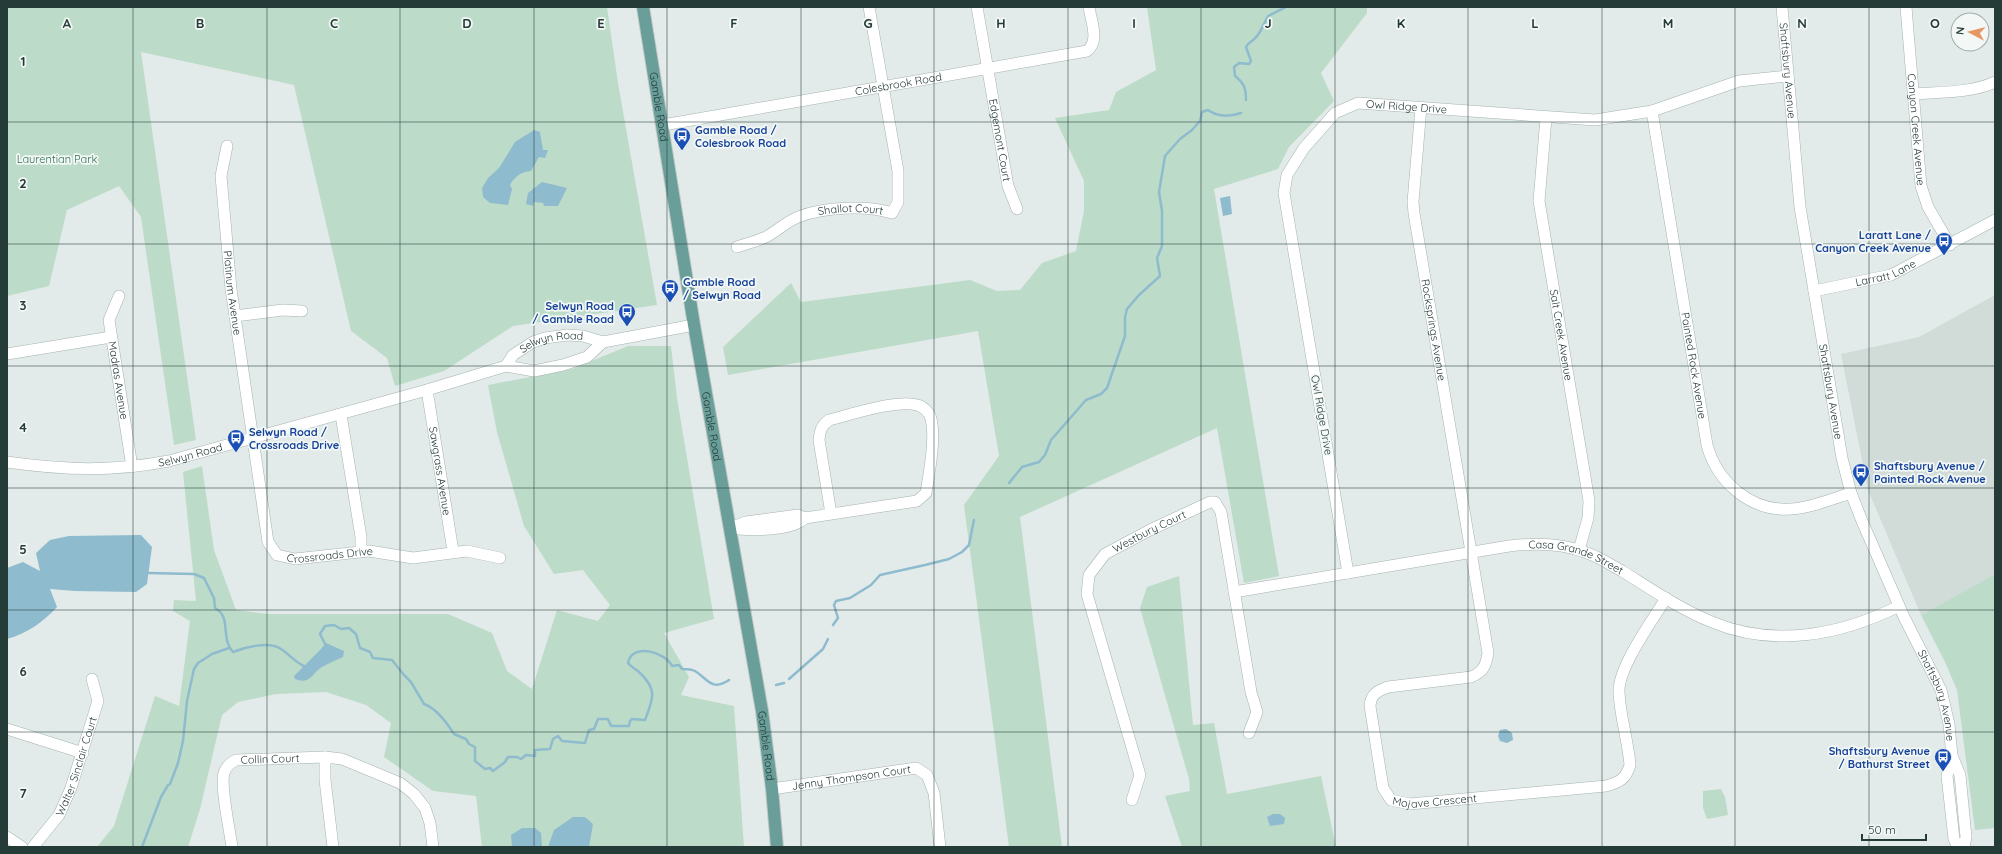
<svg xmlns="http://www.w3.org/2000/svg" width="2002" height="854" viewBox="0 0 2002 854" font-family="Quicksand,sans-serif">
<rect width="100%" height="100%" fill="#e2ebe9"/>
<polygon fill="#d1dbd8" points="1995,295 1995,574 1921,615 1868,490 1841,354 1919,337"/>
<g fill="#bddbc9">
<polygon points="7,7 607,7 618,83 657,305 513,326 444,371 395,386 387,358 351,331 294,85 141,52 196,440 174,445 141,217 119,186 67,210 49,286 7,296"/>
<polygon points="1147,7 1367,7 1367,13 1321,73 1334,101 1289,147 1278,169 1214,189 1279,576 1244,583 1217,428 1020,517 1062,847 1009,847 964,505 999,456 978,331 728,375 723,347 791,283 801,302 970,280 997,291 1020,290 1042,263 1076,251 1084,211 1084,181 1055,118 1109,110 1116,92 1156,70"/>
<polygon points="628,346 671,346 677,398 714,619 664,633 689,677 681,695 734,706 744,847 482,847 476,796 433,791 384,757 391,723 366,705 326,692 276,694 238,702 222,715 200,809 188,847 97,847 114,826 155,696 179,706 190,621 173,611 174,600 196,601 183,472 202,466 214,550 236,610 267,614 448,614 492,633 507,671 532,689 557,610 598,621 610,605 583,570 554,574 524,526 497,432 488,385 572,369"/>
<polygon points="1995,574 1995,828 1975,830 1957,690 1945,662 1921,615"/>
<polygon points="1179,576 1193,725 1214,723 1227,794 1321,776 1336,847 1182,847 1165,796 1190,791 1189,779 1140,608 1147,587"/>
<polygon points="1721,789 1725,797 1728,815 1707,819 1703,808 1703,791"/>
</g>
<g fill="#8ebbcd">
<path d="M534 130 540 132 543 150H548L545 158 539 157 531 171C521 172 515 176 510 185L512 189 508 205 490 203 483 197 482 188 488 178 499 168 515 142Z"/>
<polygon points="542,182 567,188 558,206 544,206 543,203 534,202 533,206 526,204 528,193"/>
<polygon points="1230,196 1232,214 1223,216 1220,198"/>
<path d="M141 535 152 547 147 584 136 592 75 591 50 589 57 607C44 621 27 634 7 639V568L23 562 40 571 36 553 50 540 69 536Z"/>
<path d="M326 643 344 651 343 657C336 660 329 663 322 667 311 674 311 685 295 679L294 676 321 649Z"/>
<polygon points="1506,729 1512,733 1513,740 1507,743 1500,741 1498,736 1500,730"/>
<polygon points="1273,814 1280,814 1285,818 1284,824 1270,826 1267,817"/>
<polygon points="573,817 585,817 593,824 589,847 548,847 554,830"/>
<polygon points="522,828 535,828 541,833 542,847 512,847 511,835"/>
</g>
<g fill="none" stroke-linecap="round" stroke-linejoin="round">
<g stroke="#8ebbcd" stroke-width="2.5">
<path d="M1246 100C1246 88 1244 83 1235 76L1234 67 1239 63 1249 64 1251 61 1246 47C1248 42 1254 41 1257 36 1262 30 1264 23 1268 16L1286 7"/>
<path d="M1009 483 1022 467 1039 462 1045 455 1051 440 1086 400 1101 394 1107 388 1125 336V317L1127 309 1139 295 1160 276 1157 258 1162 246V211L1159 192 1165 156 1180 139 1192 130 1200 121 1202 112 1208 110C1218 117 1229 117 1241 113"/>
<path d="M148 573 194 574 204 578 214 598 215 608C232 617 220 638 233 652 246 647 269 641 281 649 290 655 295 662 304 666"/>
<polyline points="833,625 838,618 834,605 836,601 850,598 871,585 880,575 925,565 949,559 962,552 969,545 974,520"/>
<path d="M325 644 320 634 325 626 334 625 341 629 349 628 356 634 360 648 370 652 373 658 392 660 404 675 411 682 424 704C436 708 447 723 454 734L466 739 469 744 475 747V761L485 769 490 768 493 771 505 762 508 757H517L521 759 526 755 535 756V750L550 749 553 739 558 736 562 741 585 743 589 730 594 729 598 719H608L611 726H629L630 721 632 719 645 720C653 699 658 690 640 673 636 669 631 667 628 663 632 642 665 652 672 666L679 665 682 669C687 669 691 669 695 671 707 678 711 692 729 680"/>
<polyline points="789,679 823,649 828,639"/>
<polyline points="776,685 784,683"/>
<polyline points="142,847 161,797 168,785 170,784 178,763 183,741 187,701 194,669 198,663 212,654 229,648"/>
</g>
<defs>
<g id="minor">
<path id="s1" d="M977 7 1008 186 1017 209"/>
<path id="s2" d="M1782 7 1800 207 1842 458 1851 493 1862 521 1904 617 1941 690 1949 724 1952 756 1960 775 1966 837 1964 847"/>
<path id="s3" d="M1906 7 1921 186 1928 207 1950 245"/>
<path d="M1914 94C1939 92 1972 93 1995 82"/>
<path id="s4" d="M1421 107 1413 202 1414 213 1488 653C1486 666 1483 672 1471 677L1388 687C1377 691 1371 694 1370 706L1383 788 1391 800 1410 804 1606 786C1620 782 1626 779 1630 765 1628 740 1620 717 1619 692 1618 667 1653 620 1666 598"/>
<path id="s5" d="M1652 111 1707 445C1717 482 1751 512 1791 509 1811 508 1831 499 1851 493"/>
<path id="s6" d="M1546 118 1539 201 1589 501 1588 518 1579 550"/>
<path id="s7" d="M663 125 1087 51C1100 41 1091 21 1089 7"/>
<path id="s8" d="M227 146 221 176 231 289 268 542 277 555 295 559 369 551 413 558 467 551 500 558"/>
<path id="s9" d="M737 247C746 244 756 241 766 237 777 231 786 222 798 217 823 207 867 205 892 213L898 202V171L869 7"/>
<path id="s10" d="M1814 291 1891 275 1995 220"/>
<path id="s11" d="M119 296 109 320 132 467"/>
<polyline points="235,316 283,310 302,311"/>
<polyline points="7,354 111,337"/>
<path id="s12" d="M506 366 513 355 533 342 545 338 567 335 583 336 603 342 694 325"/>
<path id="s13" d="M427 390 453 551"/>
<polyline points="341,415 361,537 361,551"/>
<path id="s14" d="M7 462C64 470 111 472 169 461L427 390 506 366 534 371 563 365 587 357 603 342"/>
<path d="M730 528 746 522 798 515 805 518 917 501 926 493C929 474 936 438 931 419 930 413 923 406 917 405 898 399 849 415 829 420 821 426 820 431 819 440L831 514"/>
<path d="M731 528C749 531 793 531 805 518"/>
<path id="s15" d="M1348 573 1284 193 1287 175 1304 148 1335 113 1358 103 1595 120 1652 111 1739 81 1788 76"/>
<path id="s16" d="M1234 592 1509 546C1535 543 1562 543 1587 553 1599 557 1611 565 1622 571 1651 589 1680 609 1712 622 1774 648 1841 635 1899 606"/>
<polyline points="7,729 83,753"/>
<polyline points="1952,756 1947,776 1954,839 1958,847"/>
<polyline points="325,757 325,780 333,847"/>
<path id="s17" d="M772 789 916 768 927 775 934 793 940 847"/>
<path id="s18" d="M1132 800 1140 775 1087 594 1089 575 1105 554 1150 530 1210 502H1215L1221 512 1251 692 1257 712 1249 733"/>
<polyline points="7,837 22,847"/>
<path id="s19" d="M33 847 59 815 71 788 98 701 92 679"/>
<path id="s20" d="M232 847C230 832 220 785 224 773 226 766 230 763 236 760L325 757 342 759 400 783 414 794 425 808 430 823 433 847"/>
</g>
<g id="major">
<path id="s21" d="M643 7 694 325 762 711 772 789 777 847"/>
</g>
</defs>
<use href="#minor" stroke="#a5b3b0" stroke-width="12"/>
<use href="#major" stroke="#c2c8c7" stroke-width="14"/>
<use href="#minor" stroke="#fff" stroke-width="11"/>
<use href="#major" stroke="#6a9e98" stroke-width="12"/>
</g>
<path fill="none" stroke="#243b38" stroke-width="1" stroke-opacity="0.55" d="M133 7V847M267 7V847M400 7V847M534 7V847M667 7V847M801 7V847M934 7V847M1068 7V847M1201 7V847M1335 7V847M1468 7V847M1602 7V847M1735 7V847M1869 7V847M7 122H1995M7 244H1995M7 366H1995M7 488H1995M7 610H1995M7 732H1995"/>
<defs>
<symbol id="bus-pin" viewBox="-11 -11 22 30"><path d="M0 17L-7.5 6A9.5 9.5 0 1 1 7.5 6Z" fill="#1a4fb4" stroke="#f3f8f6"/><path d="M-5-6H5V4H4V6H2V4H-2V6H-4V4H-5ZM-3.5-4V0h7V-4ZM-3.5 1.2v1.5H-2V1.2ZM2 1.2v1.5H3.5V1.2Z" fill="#fff"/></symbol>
</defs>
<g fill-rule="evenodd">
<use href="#bus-pin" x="672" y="126" width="20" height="27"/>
<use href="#bus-pin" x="1934" y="231" width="20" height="27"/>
<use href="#bus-pin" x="660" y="278" width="20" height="27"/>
<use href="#bus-pin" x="617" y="302" width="20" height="27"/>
<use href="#bus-pin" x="226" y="428" width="20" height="27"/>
<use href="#bus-pin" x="1851" y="462" width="20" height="27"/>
<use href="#bus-pin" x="1933" y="747" width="20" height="27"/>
</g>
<g text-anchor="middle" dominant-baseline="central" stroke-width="3.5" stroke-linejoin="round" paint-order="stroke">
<g font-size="11" fill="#243b38" stroke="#f3f8f6">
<text stroke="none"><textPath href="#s2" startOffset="64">Shaftsbury Avenue</textPath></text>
<text stroke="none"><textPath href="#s7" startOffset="239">Colesbrook Road</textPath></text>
<text stroke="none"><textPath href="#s15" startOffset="556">Owl Ridge Drive</textPath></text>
<text stroke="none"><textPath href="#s21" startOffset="101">Gamble Road</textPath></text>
<text stroke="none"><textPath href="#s3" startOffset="123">Canyon Creek Avenue</textPath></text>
<text stroke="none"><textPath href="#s1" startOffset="135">Edgemont Court</textPath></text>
<text stroke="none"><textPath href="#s9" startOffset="122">Shallot Court</textPath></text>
<text stroke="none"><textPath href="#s10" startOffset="74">Larratt Lane</textPath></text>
<text stroke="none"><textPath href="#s8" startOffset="148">Platinum Avenue</textPath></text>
<text stroke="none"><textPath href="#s4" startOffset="225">Rocksprings Avenue</textPath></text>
<text stroke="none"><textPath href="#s6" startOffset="219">Salt Creek Avenue</textPath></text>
<text stroke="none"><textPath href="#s12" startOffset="55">Selwyn Road</textPath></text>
<text stroke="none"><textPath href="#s5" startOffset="258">Painted Rock Avenue</textPath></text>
<text stroke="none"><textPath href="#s11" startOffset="87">Madras Avenue</textPath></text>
<text stroke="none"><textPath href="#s2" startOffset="388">Shaftsbury Avenue</textPath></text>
<text transform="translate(1322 415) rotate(80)">Owl Ridge Drive</text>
<text stroke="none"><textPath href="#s21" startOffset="425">Gamble Road</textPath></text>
<text stroke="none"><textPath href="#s14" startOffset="185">Selwyn Road</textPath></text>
<text stroke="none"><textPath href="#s13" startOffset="82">Sawgrass Avenue</textPath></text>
<text stroke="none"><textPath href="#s18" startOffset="310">Westbury Court</textPath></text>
<text stroke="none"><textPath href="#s8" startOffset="469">Crossroads Drive</textPath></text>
<text stroke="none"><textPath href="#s16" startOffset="348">Casa Grande Street</textPath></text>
<text stroke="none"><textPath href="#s2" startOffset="712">Shaftsbury Avenue</textPath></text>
<text stroke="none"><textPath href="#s21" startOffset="749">Gamble Road</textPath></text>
<text stroke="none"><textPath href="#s20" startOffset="127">Collin Court</textPath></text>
<text stroke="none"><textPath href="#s19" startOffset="93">Walter Sinclair Court</textPath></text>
<text stroke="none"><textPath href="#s17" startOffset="80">Jenny Thompson Court</textPath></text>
<text stroke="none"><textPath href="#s4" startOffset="837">Mojave Crescent</textPath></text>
</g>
<g font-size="11" font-weight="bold" fill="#164399" stroke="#f3f8f6" text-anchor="start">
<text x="695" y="130">Gamble Road /<tspan x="695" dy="13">Colesbrook Road</tspan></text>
<text x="1931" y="235" text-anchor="end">Laratt Lane /<tspan x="1931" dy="13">Canyon Creek Avenue</tspan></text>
<text x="683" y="282">Gamble Road<tspan x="683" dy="13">/ Selwyn Road</tspan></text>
<text x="614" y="306" text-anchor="end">Selwyn Road<tspan x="614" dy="13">/ Gamble Road</tspan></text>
<text x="249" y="432">Selwyn Road /<tspan x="249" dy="13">Crossroads Drive</tspan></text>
<text x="1874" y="466">Shaftsbury Avenue /<tspan x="1874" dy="13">Painted Rock Avenue</tspan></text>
<text x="1930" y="751" text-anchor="end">Shaftsbury Avenue<tspan x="1930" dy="13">/ Bathurst Street</tspan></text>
</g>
<g font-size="11" fill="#306f51" stroke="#f3f8f6">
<text x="57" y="159">Laurentian Park</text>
</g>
</g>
<g font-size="13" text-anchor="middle" font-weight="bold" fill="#243b38" stroke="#f3f8f6" stroke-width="3.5" stroke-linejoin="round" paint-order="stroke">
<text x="67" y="28">A</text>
<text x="200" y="28">B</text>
<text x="334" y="28">C</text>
<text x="467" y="28">D</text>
<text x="601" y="28">E</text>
<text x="734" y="28">F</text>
<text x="868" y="28">G</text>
<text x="1001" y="28">H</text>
<text x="1134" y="28">I</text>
<text x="1268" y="28">J</text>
<text x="1401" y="28">K</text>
<text x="1535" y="28">L</text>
<text x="1668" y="28">M</text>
<text x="1802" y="28">N</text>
<text x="1935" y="28">O</text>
<text x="23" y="66">1</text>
<text x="23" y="188">2</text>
<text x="23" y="310">3</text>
<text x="23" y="432">4</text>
<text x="23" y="554">5</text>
<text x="23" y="676">6</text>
<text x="23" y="798">7</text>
</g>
<rect width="2002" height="854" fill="none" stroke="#243b38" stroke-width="16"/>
<g transform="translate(1970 32) rotate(277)"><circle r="19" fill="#f3f8f6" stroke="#a0acaa"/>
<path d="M0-3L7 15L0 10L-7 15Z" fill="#e89664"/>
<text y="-6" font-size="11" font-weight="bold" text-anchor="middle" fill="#243b38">N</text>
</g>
<path d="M1862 834v6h64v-6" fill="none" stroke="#243b38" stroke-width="2"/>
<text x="1868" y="834" font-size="12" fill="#243b38" stroke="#f3f8f6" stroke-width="3" paint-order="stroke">50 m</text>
</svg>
